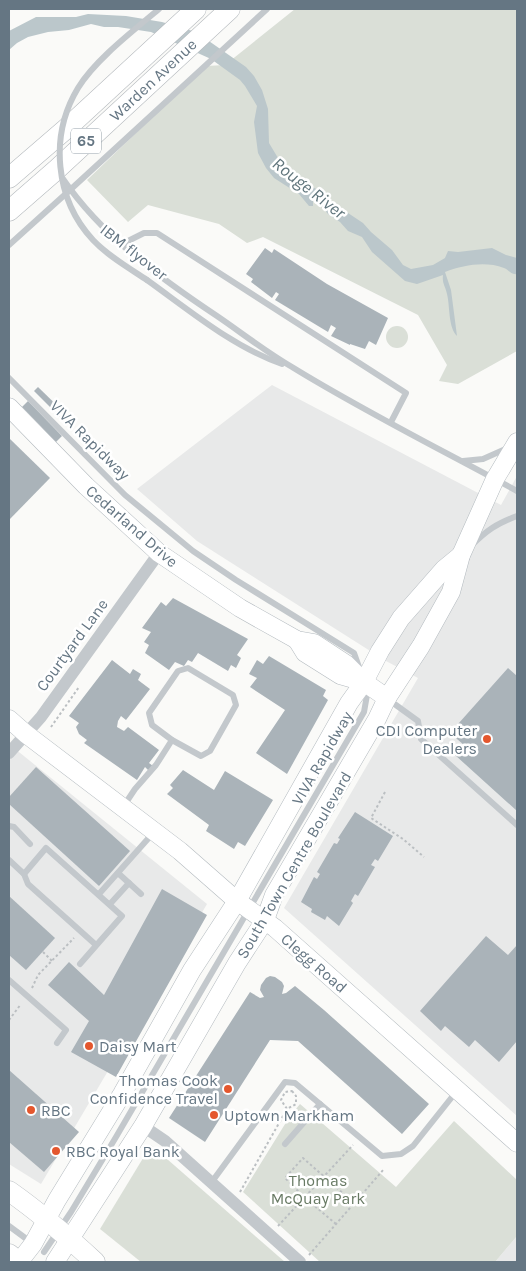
<svg xmlns="http://www.w3.org/2000/svg" width="526" height="1271" viewBox="0 0 526 1271" font-family="Karla,sans-serif">
<rect width="100%" height="100%" fill="#fafaf8"/>
<g fill="#e8e9e9">
<polygon points="272,385 501,505 517,476 517,1116 284,908 418,678 386,661 197,541 137,489"/>
<polygon points="9,744 207,904 41,1184 9,1164"/>
<polygon points="517,1236 517,1262 495,1262"/>
</g>
<g fill="#dadfd7">
<polygon points="295,9 517,9 517,351 458,384 439,381 447,365 418,315 263,237 247,243 219,224 148,205 128,222 87,180 206,66 225,65"/>
<circle cx="397" cy="337" r="11"/>
<polygon points="300,1104 396,1187 454,1121 517,1180 517,1236 495,1262 320,1262 243,1192 290,1116"/>
<polygon points="151,1145 285,1262 141,1262 100,1229"/>
</g>
<path fill="#bbc7cb" d="M88 14 126 16 162 22 196 32 246 67 254 76 262 90 268 109 269 143 284 168 305 183 320 191 333 203 363 223 371 232 392 250 403 265 411 269 433 265 445 258 448 251 458 252 492 248 506 255 517 258V274C511 275 509 270 504 268 485 261 464 265 445 272L451 290 457 336C448 328 450 305 447 294 445 285 442 284 443 275L417 284 405 281 372 252 362 237 348 231 340 222 328 214 319 203 317 195 313 196V206H309L299 194 274 178 266 168 258 153 254 122 257 106 245 86 240 80 211 59 151 32 118 27H104L91 24 69 30 48 32 28 37 17 43 9 50V31L36 17H76Z"/>
<g fill="#aab3b9">
<polygon points="265,248 272,253 274,249 327,284 388,318 376,345 369,341 365,349 350,344 350,345 331,336 336,328 331,325 328,332 275,300 279,294 276,292 272,298 251,282 253,279 246,274"/>
<polygon points="38,387 75,423 71,428 34,391"/>
<polygon points="28,401 62,436 56,442 22,407"/>
<polygon points="9,438 50,478 9,520"/>
<polygon points="173,598 248,639 237,655 241,658 236,668 231,665 228,671 198,653 192,662 188,660 184,666 175,662 169,670 145,653 149,645 144,642 151,632 142,628 161,602 166,606"/>
<polygon points="269,656 326,690 323,696 328,700 287,774 256,753 285,710 250,687 257,678 249,674 257,660 263,664"/>
<polygon points="112,660 130,674 133,669 141,674 138,680 150,689 126,720 121,716 118,721 117,727 124,731 128,727 159,750 149,763 153,766 149,771 145,767 137,780 84,743 87,740 79,734 76,727 79,723 69,716"/>
<polygon points="508,668 517,676 517,811 455,755 464,745 450,733"/>
<polygon points="36,767 130,851 99,886 9,804 9,797"/>
<polygon points="183,770 214,790 225,771 273,800 245,846 238,842 234,849 206,831 209,825 167,794 173,788 170,785"/>
<polygon points="355,812 393,836 378,861 375,859 371,865 375,867 358,896 355,894 351,901 353,903 339,926 327,916 325,920 311,912 312,909 301,902 314,877 317,879 320,874 317,872 334,843 337,844 340,839 338,838"/>
<polygon points="162,889 207,915 116,1077 71,1052 89,1021 48,985 69,962 104,995"/>
<polygon points="9,896 55,938 26,970 9,955"/>
<polygon points="486,936 508,955 517,945 517,1041 499,1062 475,1040 469,1047 445,1026 441,1031 420,1011"/>
<polygon points="270,976 275,977 282,982 284,986 282,994 286,993 295,986 324,1010 429,1104 402,1134 298,1041 270,1040 205,1142 169,1118 250,992 260,998 264,997 260,990 261,985 266,978"/>
<polygon points="9,1070 79,1132 44,1172 9,1142"/>
</g>
<g fill="none" stroke-linecap="round" stroke-linejoin="round">
<defs>
<g id="secondary">
<polyline points="9,407 86,486 159,553 240,608 297,640 314,643 346,664 364,682 387,698"/>
<polyline points="297,640 305,653 340,675 361,681"/>
<polyline points="9,719 26,734 180,851 237,901 275,928 517,1143"/>
<polyline points="19,1262 33,1244 57,1200 122,1094 192,970 237,901 349,703 364,682 380,651 401,618 444,569 461,555"/>
<polyline points="55,1262 143,1126 237,963 265,920 274,895 377,719 387,698 421,646 451,592 461,555 495,479 517,442"/>
</g>
<g id="primary">
<polyline points="9,178 67,128 196,9"/>
<polyline points="9,211 56,170 230,9"/>
<path d="M9 1191C39 1212 68 1237 95 1262"/>
<polyline points="9,1254 19,1262"/>
</g>
</defs>
<use href="#secondary" stroke="#b3babf" stroke-width="19"/>
<use href="#primary" stroke="#b5babe" stroke-width="21"/>
<g stroke="#bbbfc2" stroke-width="2" stroke-dasharray="2.5 2.5" stroke-linecap="butt">
<polyline points="51,727 79,687"/>
<polyline points="385,792 371,818 403,839 424,857"/>
<polyline points="43,952 52,961"/>
<polyline points="32,988 38,975 74,938"/>
<polyline points="9,1020 21,1004"/>
<polygon points="292,1091 296,1096 296,1104 287,1109 281,1100 285,1092"/>
<polyline points="240,1192 287,1109"/>
<polyline points="336,1224 304,1197 285,1178 303,1158 354,1203"/>
<polyline points="278,1226 353,1145"/>
<polyline points="309,1255 384,1169"/>
</g>
<g stroke="#c3c8cc" stroke-width="6">
<path d="M63 179C102 236 160 278 217 316 242 333 266 352 292 367 365 412 442 450 517 491"/>
<polyline points="122,244 144,233 157,233 406,393 391,422"/>
<polyline points="9,245 70,190 267,9"/>
<path d="M147 280C189 310 233 347 282 364"/>
<polyline points="9,378 125,495 193,551 236,580 354,653 360,670"/>
<polyline points="463,461 483,459 510,447"/>
<path d="M471 546C487 530 496 524 517 516"/>
<polygon points="188,668 233,695 236,705 210,751 201,756 172,740 152,725 149,713 178,671"/>
<polyline points="389,700 418,721 421,739 517,825"/>
<polyline points="123,807 135,789 156,765 172,740"/>
<polyline points="9,826 14,827 30,844"/>
<polyline points="9,860 24,874 28,884 96,945"/>
<polyline points="118,873 141,894"/>
<polyline points="24,874 46,848 122,916 80,964"/>
<polyline points="99,894 154,832"/>
<polyline points="110,904 129,883"/>
<polyline points="9,980 66,1030 57,1043"/>
<polyline points="285,1144 320,1104"/>
<polyline points="211,1183 285,1082 295,1083 382,1156 401,1154 413,1146 456,1092"/>
<polyline points="9,1226 32,1243"/>
<polyline points="44,1252 71,1212 116,1137 364,712 367,695 365,687"/>
</g>
<g stroke="#c3c8cc" stroke-width="12">
<polyline points="9,753 41,717 159,553"/>
<polyline points="143,1126 165,1141 300,1262"/>
</g>
<use href="#secondary" stroke="#fff" stroke-width="18"/>
<use href="#primary" stroke="#fff" stroke-width="20"/>
<path stroke="#c3c8cc" stroke-width="6" d="M147 280C129 268 108 256 93 240 55 199 49 136 78 88 95 60 133 31 159 9"/>
</g>
<g fill="#e4572e" stroke="#fff" stroke-width="2">
<circle cx="487" cy="739" r="5"/>
<circle cx="89" cy="1046" r="5"/>
<circle cx="228" cy="1089" r="5"/>
<circle cx="31" cy="1110" r="5"/>
<circle cx="214" cy="1115" r="5"/>
<circle cx="56" cy="1151" r="5"/>
</g>
<g text-anchor="middle" dominant-baseline="central" stroke-width="5" stroke-linejoin="round" paint-order="stroke">
<rect fill="#fff" stroke="#939fa8" stroke-width="1" x="71" y="128.5" width="30" height="25" rx="4"/>
<g font-size="15" font-weight="bold" fill="#657683">
<text x="86" y="141">65</text>
</g>
<g font-size="16" fill="#657683" stroke="#fff">
<text transform="translate(153 80) rotate(-43)">Warden Avenue</text>
<text transform="translate(134 252) rotate(38)">IBM flyover</text>
<text transform="translate(90 440) rotate(45)">VIVA Rapidway</text>
<text transform="translate(132 526) rotate(41)">Cedarland Drive</text>
<text transform="translate(72 645) rotate(-54)">Courtyard Lane</text>
<text transform="translate(322 758) rotate(-60)">VIVA Rapidway</text>
<text transform="translate(294 865) rotate(-60)">South Town Centre Boulevard</text>
<text transform="translate(314 963) rotate(41)">Clegg Road</text>
</g>
<g font-size="16" fill="#657683" stroke="#fff" text-anchor="start">
<text x="477" y="730" text-anchor="end">CDI Computer<tspan x="477" dy="18">Dealers</tspan></text>
<text x="99" y="1046">Daisy Mart</text>
<text x="218" y="1080" text-anchor="end">Thomas Cook<tspan x="218" dy="18">Confidence Travel</tspan></text>
<text x="41" y="1110">RBC</text>
<text x="224" y="1115">Uptown Markham</text>
<text x="66" y="1151">RBC Royal Bank</text>
</g>
<g font-size="16" fill="#687a64" stroke="#fff">
<text x="318" y="1180">Thomas<tspan x="318" dy="18">McQuay Park</tspan></text>
</g>
<g font-size="18" font-style="italic" fill="#60757c" stroke="#fff">
<text transform="translate(309 188) rotate(38)">Rouge River</text>
</g>
</g>
<rect width="526" height="1271" fill="none" stroke="#657683" stroke-width="20"/>
</svg>
